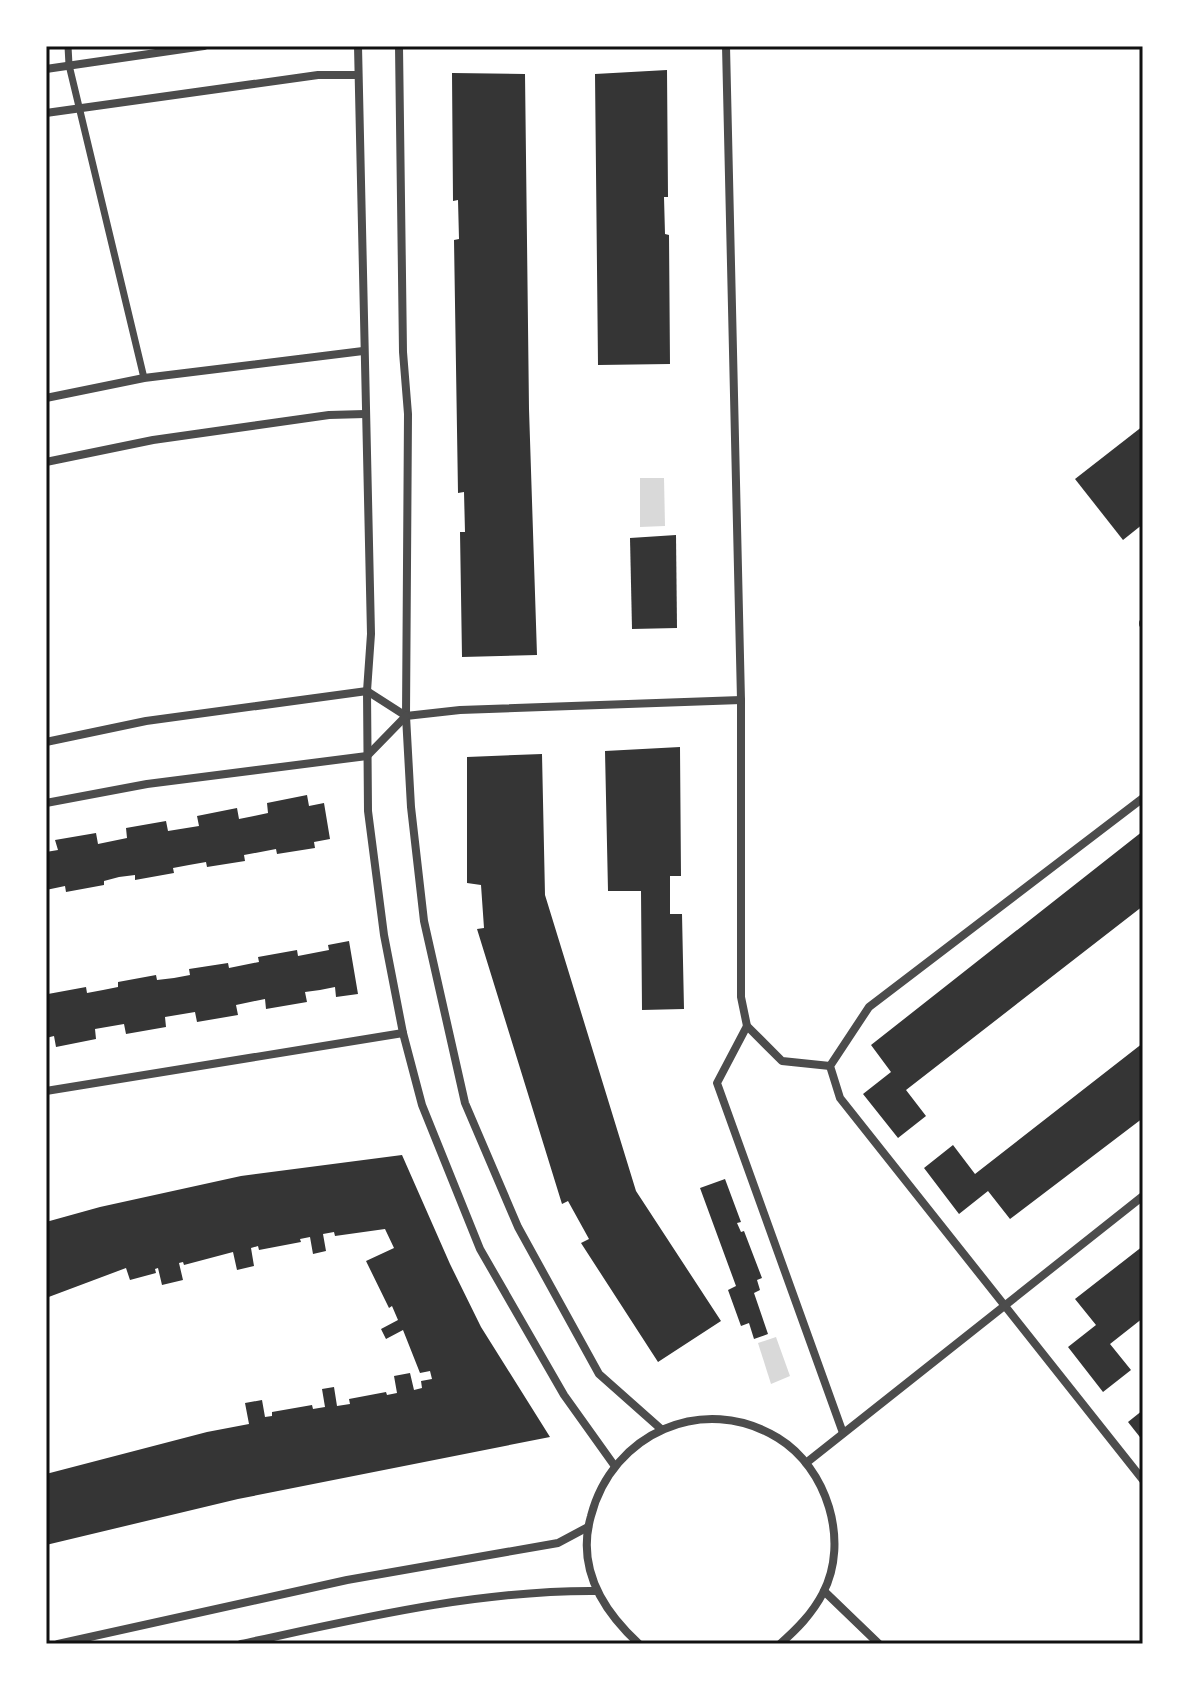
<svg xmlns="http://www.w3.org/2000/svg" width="1189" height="1690" viewBox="0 0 1189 1690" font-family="'Work Sans',sans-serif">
<rect width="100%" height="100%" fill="#fff"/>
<g fill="#d9d9d9">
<polygon points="640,478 664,478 665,526 640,527"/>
<polygon points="776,1337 790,1376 771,1384 758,1343"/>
</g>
<g fill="#353535">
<polygon points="667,70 668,197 664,197 665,234 669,235 670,364 598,365 595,74"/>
<polygon points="452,73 525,74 529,409 537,655 462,657 460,532 465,532 464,492 458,493 454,240 459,239 458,200 453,201"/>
<polygon points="1143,426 1143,524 1123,540 1075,479"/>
<polygon points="676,535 677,628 632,629 630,538"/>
<polygon points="680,747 681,876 670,876 670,914 682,914 684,1009 642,1010 641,891 608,891 605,751"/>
<polygon points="542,754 545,895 636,1191 721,1321 658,1362 581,1243 589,1239 568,1201 562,1204 477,929 484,928 481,885 467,883 467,757"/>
<polygon points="307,795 309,806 324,803 330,839 314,842 315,848 277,854 276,849 244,855 245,861 207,867 206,862 189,865 173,868 174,873 135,880 135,875 119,877 104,881 104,885 66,892 65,886 46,890 46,852 58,850 55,840 96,833 98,844 127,838 126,828 166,821 168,831 199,826 197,816 237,808 239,819 254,816 268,813 267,803"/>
<polygon points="1143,831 1143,906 906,1090 926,1116 898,1138 863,1094 891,1072 871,1045"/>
<polygon points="349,941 358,994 336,997 335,987 320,990 305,992 307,1002 266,1009 265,999 236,1005 238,1015 197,1022 195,1012 165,1017 166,1027 126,1034 124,1024 95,1029 96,1039 56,1047 54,1036 46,1038 48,994 86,987 87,993 103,990 118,987 118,982 156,975 157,980 174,978 190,975 189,969 228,963 229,968 259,962 258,957 297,950 298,956 329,950 328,945"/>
<polygon points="1143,1043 1143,1118 1010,1219 988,1191 959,1214 924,1168 953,1145 975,1174"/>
<polygon points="402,1155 450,1264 481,1327 550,1437 238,1499 46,1545 46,1474 207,1432 249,1424 245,1403 262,1400 265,1417 272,1416 272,1412 312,1405 313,1409 325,1407 322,1389 334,1387 337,1406 350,1404 349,1399 386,1392 387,1395 397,1393 394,1376 410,1373 414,1390 422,1388 421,1381 432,1379 430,1371 420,1373 403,1330 386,1339 381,1329 398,1320 392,1306 389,1308 366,1261 394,1248 385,1229 335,1236 334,1232 323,1234 326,1251 313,1254 310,1237 300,1239 301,1242 259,1250 258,1246 251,1248 254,1266 237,1270 233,1252 184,1265 183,1262 179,1263 183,1280 162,1285 158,1268 155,1269 156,1273 130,1280 126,1268 46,1298 46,1222 100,1207 241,1176"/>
<polygon points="725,1179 741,1222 737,1223 741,1232 744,1231 762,1278 757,1280 760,1290 754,1293 768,1334 754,1339 749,1323 741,1326 728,1290 736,1286 700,1188"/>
<polygon points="1143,1246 1143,1318 1110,1344 1131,1370 1103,1392 1068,1347 1096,1325 1075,1299"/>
<polygon points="1143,1410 1143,1441 1128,1422"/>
</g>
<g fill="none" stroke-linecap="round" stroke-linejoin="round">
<polyline stroke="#4c4c4c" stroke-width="7" points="68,46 69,65 144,378"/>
<g stroke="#4c4c4c" stroke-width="8">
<polyline points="358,46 371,634 367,691 368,811 384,935 403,1033 422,1105 480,1249 564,1395 614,1465"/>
<polyline points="399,46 403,352 408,414 406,716 411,807 424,921 465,1103 518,1227 599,1374 661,1429"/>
<polyline points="726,46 741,700 741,997 747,1026 782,1061 830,1066"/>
<polyline points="46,69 204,46"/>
<polyline points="46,113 318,75 358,75"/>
<polyline points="46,398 144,378 363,351"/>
<polyline points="46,462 153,440 329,415 365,414"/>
<polyline points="1143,623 1143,624"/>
<polyline points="406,716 460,710 741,700"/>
<polyline points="46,742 146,721 367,691 406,716"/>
<polyline points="1143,798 869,1007 830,1066 840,1098 1143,1480"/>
<polyline points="46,803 147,784 367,756 406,716"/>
<polyline points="747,1026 717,1083 843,1433"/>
<polyline points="46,1091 403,1033"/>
<polyline points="806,1463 1143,1196"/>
<polyline points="824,1591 879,1644"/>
<polyline points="58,1644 347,1580 558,1543 588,1527"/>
<path d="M241 1644C357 1619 477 1590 596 1591"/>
<path d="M639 1644C602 1610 576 1568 591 1516 612 1434 703 1392 778 1438 827 1468 850 1541 823 1593 812 1614 797 1629 780 1644"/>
</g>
</g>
<rect width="1189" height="1690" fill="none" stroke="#ffffff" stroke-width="96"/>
<rect x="48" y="48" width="1093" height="1594" fill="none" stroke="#111" stroke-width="3"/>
</svg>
